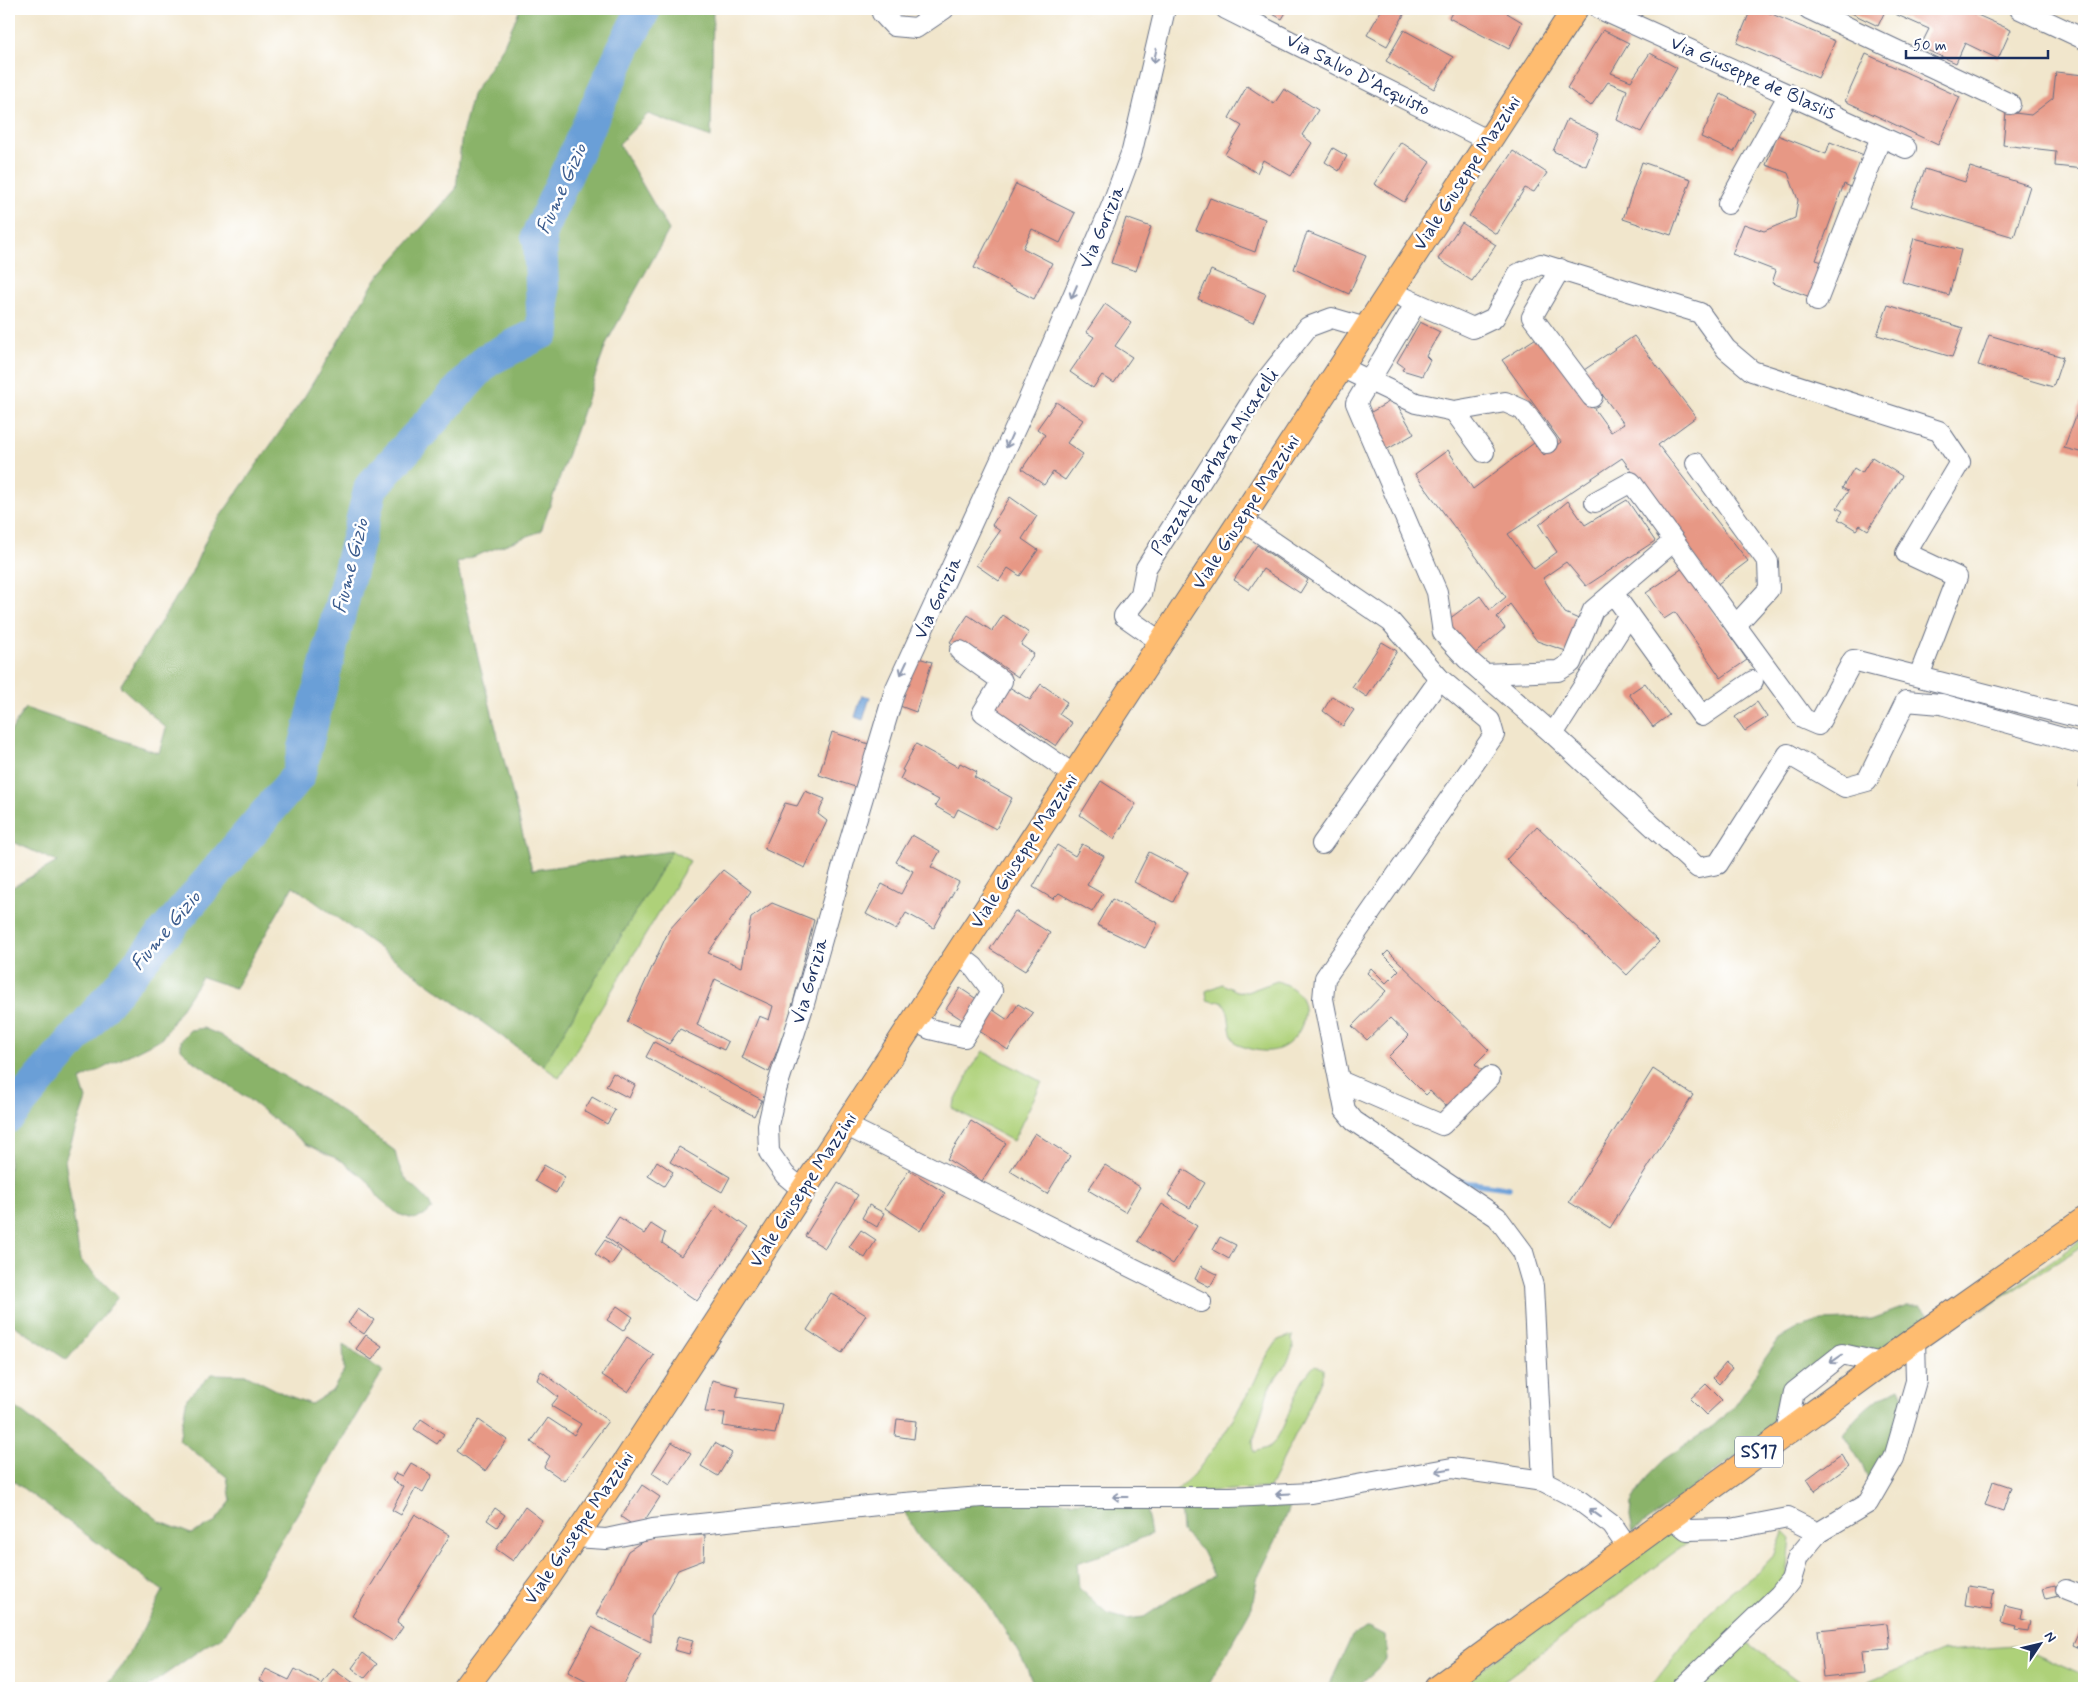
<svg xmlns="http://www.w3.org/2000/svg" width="2093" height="1697" viewBox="0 0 2093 1697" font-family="Mynerve,sans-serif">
<rect width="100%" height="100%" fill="#fff"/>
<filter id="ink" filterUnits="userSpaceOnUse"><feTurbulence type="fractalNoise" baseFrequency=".02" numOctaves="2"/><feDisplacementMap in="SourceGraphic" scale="10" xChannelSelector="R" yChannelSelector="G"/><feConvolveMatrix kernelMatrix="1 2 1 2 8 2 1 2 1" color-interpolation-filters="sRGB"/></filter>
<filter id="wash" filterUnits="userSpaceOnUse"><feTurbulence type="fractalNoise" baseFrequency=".0096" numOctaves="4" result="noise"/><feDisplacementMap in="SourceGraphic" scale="20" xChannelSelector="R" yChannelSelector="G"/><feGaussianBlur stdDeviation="1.12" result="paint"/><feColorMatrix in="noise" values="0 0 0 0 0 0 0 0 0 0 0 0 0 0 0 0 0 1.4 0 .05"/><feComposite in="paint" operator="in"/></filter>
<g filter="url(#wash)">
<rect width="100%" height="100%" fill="#f1e6cc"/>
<g fill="#aed179" stroke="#64806c">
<polygon points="672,851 690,861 559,1078 543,1066"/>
<path d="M1277 981C1285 984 1295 988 1300 996 1313 1017 1295 1049 1270 1051 1259 1052 1246 1048 1236 1044 1225 1028 1234 1016 1222 1001L1214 1002 1207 1000 1206 991 1222 984 1237 991 1247 992Z"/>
<polygon points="983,1051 1042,1082 1013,1141 952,1108 971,1069"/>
<polygon points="2084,1238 2084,1245 1973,1316"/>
<path d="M1292 1335 1293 1349 1287 1363 1269 1388 1253 1442 1254 1452C1262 1450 1270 1448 1275 1441 1292 1416 1292 1388 1315 1365L1324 1369V1373L1310 1405 1269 1488 1174 1493 1197 1471 1222 1437 1254 1383 1264 1361 1278 1340Z"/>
<polygon points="1784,1530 1791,1537 1787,1578 1676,1688 1650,1688 1707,1614 1730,1593 1757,1573 1775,1554"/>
<polygon points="1665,1535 1696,1536 1494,1688 1456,1688"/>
<polygon points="1736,1634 1806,1687 1867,1683 1944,1650 2015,1645 2084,1676 2084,1688 1682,1688"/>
</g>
<g fill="#8ab369" stroke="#527164">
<polygon points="520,9 713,9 711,137 648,114 619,144 669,230 607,342 541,531 457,563 479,662 532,870 672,851 543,1066 293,886 235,988 202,977 162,1038 80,1080 86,1099 65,1160 80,1260 118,1297 67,1360 9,1322 9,892 11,888 57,862 9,840 9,734 25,708 159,753 166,728 120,686 191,574 210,531 303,399 376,279 456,189 462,134 472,95 502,49"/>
<path d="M203 1028 220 1035 268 1067 327 1101 395 1151C397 1162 401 1173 408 1181 417 1191 428 1197 432 1209L424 1216 413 1219 398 1214 379 1198 367 1180 342 1161 306 1144 248 1099 191 1059 181 1049V1040L190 1030Z"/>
<polygon points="1907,1306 1920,1306 1932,1317 1885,1350 1848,1348 1786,1390 1777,1409 1773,1429 1633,1532 1630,1516 1631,1503 1649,1474 1663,1460 1713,1426 1735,1406 1749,1386 1761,1364 1779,1339 1800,1327 1822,1321 1872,1319"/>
<polygon points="343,1345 383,1371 223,1637 207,1645 146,1688 104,1688 124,1664 163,1591 9,1478 9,1402 161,1522 191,1534 214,1523 231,1501 227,1477 179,1440 187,1398 212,1374 247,1375 284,1394 311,1404 332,1391 344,1371"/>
<path d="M1900 1387 1904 1396 1902 1414 1871 1487 1862 1464 1843 1435C1857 1414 1877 1396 1900 1387Z"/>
<polygon points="1292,1499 1276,1540 1257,1579 1252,1607 1207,1688 1035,1688 1026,1666 1008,1635 973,1582 921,1541 904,1511 970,1501 1145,1502 1151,1534 1110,1552 1077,1563 1079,1588 1108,1614 1126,1619 1144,1617 1174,1597 1214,1576 1202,1551 1182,1532 1180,1501"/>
<polygon points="1369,1627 1385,1635 1387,1660 1357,1687 1362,1688 1328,1688 1352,1636"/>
</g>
<polygon fill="#6b9fd7" stroke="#43679a" points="862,695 870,697 863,720 855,717"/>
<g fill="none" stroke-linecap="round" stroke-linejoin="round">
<polyline stroke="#6b9fd7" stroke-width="5.5" points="1455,1181 1509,1188"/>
<polyline stroke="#6b9fd7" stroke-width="34" points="9,1116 298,776 371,487 487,360 544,331 540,238 538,236 626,43 644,9"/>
</g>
<g id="blocks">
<g fill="#e79885">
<polygon points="1263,9 1288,9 1282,19"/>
<polygon points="1382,9 1403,9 1406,11 1387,46 1367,35"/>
<polygon points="1454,9 1510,9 1507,13 1522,22 1509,49 1449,18"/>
<polygon points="1617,9 1647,9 1638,20"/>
<polygon points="1751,9 1760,9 1835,41 1818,78 1737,43"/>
<polygon points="1843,9 1886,9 1878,26"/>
<polygon points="1898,9 1964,9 2011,30 1998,59 1965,43 1956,63 1920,47 1929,29 1895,14"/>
<polygon points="1404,30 1453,57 1434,89 1386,61"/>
<polygon points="1603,30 1629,43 1611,73 1631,81 1650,53 1677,68 1641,132 1617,120 1627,90 1608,82 1591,106 1567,88"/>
<polygon points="1866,54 1960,97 1938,145 1845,101"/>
<polygon points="2056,72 2084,75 2084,169 2055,166 2056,151 2003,145 2006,112 2031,115 2053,98"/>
<polygon points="1247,86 1274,104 1284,89 1318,110 1302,135 1312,143 1291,176 1263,160 1257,173 1225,154 1242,126 1229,118"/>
<polygon points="1721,94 1755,112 1734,152 1701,137"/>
<polygon points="1567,119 1599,134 1586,166 1553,151"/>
<polygon points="1777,135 1826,154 1830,142 1864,155 1851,187 1844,184 1816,260 1826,263 1813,298 1772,283 1776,271 1732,254 1744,224 1764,231 1795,218 1798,200 1788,173 1766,165"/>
<polygon points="1401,142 1430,162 1404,202 1374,184"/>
<polygon points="1333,148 1347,156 1339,171 1325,162"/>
<polygon points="1513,151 1547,173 1534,192 1525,188 1496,234 1469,216"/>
<polygon points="1642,162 1691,179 1671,235 1623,219"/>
<polygon points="1970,167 2030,186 2014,237 1911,206 1925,169 1965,182"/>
<polygon points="1016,184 1075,213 1060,243 1032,229 1023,248 1052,263 1034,299 974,268"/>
<polygon points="1210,198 1265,219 1255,252 1196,230"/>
<polygon points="1126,218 1151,227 1136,271 1111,263"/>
<polygon points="1462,223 1496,245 1472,281 1438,259"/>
<polygon points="1307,232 1366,256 1349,294 1294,269"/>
<polygon points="1914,238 1961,250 1949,295 1902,282"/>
<polygon points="1211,270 1266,294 1253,323 1198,299"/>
<polygon points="1105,304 1131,323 1115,346 1132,357 1114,383 1102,375 1093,388 1070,372 1094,337 1086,332"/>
<polygon points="1888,305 1963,328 1952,357 1877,335"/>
<polygon points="1420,322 1440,332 1426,356 1430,360 1422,376 1402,370 1404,367 1397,362"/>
<polygon points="1541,335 1611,432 1624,424 1584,370 1634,336 1696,417 1658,445 1748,561 1715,586 1622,458 1508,534 1534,569 1557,552 1539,525 1568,501 1585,525 1627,500 1655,541 1586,586 1566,562 1543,578 1565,613 1583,621 1569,652 1537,641 1510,604 1497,617 1505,628 1472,656 1445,622 1480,596 1490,610 1506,597 1415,474 1448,450 1473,489 1534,443 1544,455 1561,442 1502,360"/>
<polygon points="1989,335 2063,357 2053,387 1978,365"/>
<polygon points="1394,399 1414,434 1386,450 1366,415"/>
<polygon points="1056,402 1083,420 1067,443 1083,454 1065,480 1053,472 1044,485 1022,469 1045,435 1037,429"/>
<polygon points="2081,402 2084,403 2084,453 2064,448"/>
<polygon points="1872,457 1902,476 1868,530 1860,525 1856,530 1838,519 1843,511 1837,508 1848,491 1842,488 1854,468 1862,473"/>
<polygon points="1010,497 1037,516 1022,539 1038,550 1020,576 1008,568 999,581 976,565 1000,531 992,525"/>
<polygon points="1257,545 1308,580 1300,593 1263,569 1249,590 1234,580"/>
<polygon points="1683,568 1747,660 1721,678 1675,612 1664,619 1646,593"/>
<polygon points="968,615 992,631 1003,615 1029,633 1021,645 1034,654 1018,677 983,653 978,661 950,642"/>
<polygon points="1382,642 1397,651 1367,697 1352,687"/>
<polygon points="915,657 932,662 916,712 900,706"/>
<polygon points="1645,683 1669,715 1653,727 1629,694"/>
<polygon points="1041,684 1067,702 1059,714 1072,723 1056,746 1021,722 1016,730 988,711 1006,685 1030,700"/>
<polygon points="1332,696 1354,710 1343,726 1323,711"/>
<polygon points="1757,702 1767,717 1745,731 1735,717"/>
<polygon points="832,732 872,745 858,788 819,775"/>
<polygon points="916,744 958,767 960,763 977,772 974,777 1012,798 996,829 958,809 954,817 935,806 939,800 900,779 904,771 902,770"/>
<polygon points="2081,777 2084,778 2084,789 2079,788"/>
<polygon points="1101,781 1136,804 1114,839 1080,815"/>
<polygon points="805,791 825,799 818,814 827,821 805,868 764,849 785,803 797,806"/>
<polygon points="1537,826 1659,942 1627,975 1506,860"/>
<polygon points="912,835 940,851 931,867 959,882 934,928 906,913 896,930 866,914 882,884 901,894 913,871 896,862"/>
<polygon points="1082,844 1104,856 1087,885 1103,894 1092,912 1059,893 1053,899 1033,887 1057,845 1075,856"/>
<polygon points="1149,852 1188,872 1173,902 1134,882"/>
<polygon points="723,870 751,891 708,953 742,967 751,918 772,903 814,920 789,1019 769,1072 742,1058 759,1016 769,1020 773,1006 715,979 697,1025 728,1042 724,1050 680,1029 669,1044 627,1022 669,930"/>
<polygon points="1112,899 1158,923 1145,948 1097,925"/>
<polygon points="1015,911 1050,933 1025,971 990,949"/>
<polygon points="1388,951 1489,1050 1475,1064 1484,1072 1448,1108 1430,1091 1426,1095 1388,1057 1409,1036 1390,1018 1367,1040 1352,1026 1386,991 1367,973 1371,968 1386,983 1399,970 1384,955"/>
<polygon points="960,988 1008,1020 1018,1004 1033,1013 1008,1050 946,1009"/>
<polygon points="654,1042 762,1100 754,1116 646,1057"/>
<polygon points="1653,1069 1693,1095 1610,1228 1569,1202"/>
<polygon points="613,1073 635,1085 629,1098 606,1086"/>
<polygon points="592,1097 615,1110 607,1124 584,1111"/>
<polygon points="971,1121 1006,1143 982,1181 947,1159"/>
<polygon points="1035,1133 1070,1156 1047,1194 1010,1171"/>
<polygon points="679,1147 730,1177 722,1192 670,1162"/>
<polygon points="657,1161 673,1172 664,1186 648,1176"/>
<polygon points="544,1165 565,1177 556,1193 535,1181"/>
<polygon points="1105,1165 1140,1187 1125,1212 1088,1190"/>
<polygon points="1183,1169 1205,1183 1190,1208 1168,1195"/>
<polygon points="909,1170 945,1193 920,1231 885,1208"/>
<polygon points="838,1183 858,1195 825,1248 805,1236"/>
<polygon points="1162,1204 1197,1226 1173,1264 1138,1241"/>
<polygon points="869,1205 884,1213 877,1227 862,1218"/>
<polygon points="716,1206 748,1228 697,1301 606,1237 619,1217 644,1234 651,1224 665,1233 662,1243 681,1256"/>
<polygon points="861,1230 876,1240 865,1258 849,1247"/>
<polygon points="1220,1237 1236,1245 1229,1259 1213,1250"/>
<polygon points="605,1240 621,1251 611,1265 595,1254"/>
<polygon points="1201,1266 1217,1274 1210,1287 1195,1279"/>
<polygon points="831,1293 866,1315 842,1353 807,1330"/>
<polygon points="617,1306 633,1317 623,1331 607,1320"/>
<polygon points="358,1309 374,1320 364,1334 348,1323"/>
<polygon points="366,1335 382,1346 372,1360 356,1349"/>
<polygon points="627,1337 654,1355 628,1392 602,1375"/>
<polygon points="1726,1363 1732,1368 1719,1384 1713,1378"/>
<polygon points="541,1371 608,1421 564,1481 544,1467 550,1456 531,1442 548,1418 574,1435 581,1424 551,1406 558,1397 537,1380"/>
<polygon points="712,1380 739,1387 736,1397 782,1404 775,1434 723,1426 725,1413 705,1412"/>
<polygon points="1706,1384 1722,1400 1706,1415 1690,1399"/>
<polygon points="421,1419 444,1434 437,1444 414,1429"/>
<polygon points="897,1419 916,1421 914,1439 895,1436"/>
<polygon points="479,1420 507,1440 485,1471 457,1451"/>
<polygon points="672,1442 691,1454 670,1485 652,1473"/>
<polygon points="715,1443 732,1453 718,1476 701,1466"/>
<polygon points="1841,1454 1849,1466 1815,1491 1807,1479"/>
<polygon points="411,1463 432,1475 423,1492 416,1488 401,1515 392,1510 404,1487 392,1480 396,1473 403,1476"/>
<polygon points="1993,1481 2011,1487 2003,1511 1985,1505"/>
<polygon points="642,1485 660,1497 639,1529 621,1517"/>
<polygon points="525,1507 542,1520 513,1561 496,1549"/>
<polygon points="495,1508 505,1515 497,1527 487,1520"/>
<polygon points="415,1514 450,1535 397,1622 403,1626 393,1641 352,1616"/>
<polygon points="705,1535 704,1560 678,1570 651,1617 651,1642 596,1615 628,1551 651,1536"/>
<polygon points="2055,1585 2058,1596 2046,1599 2043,1588"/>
<polygon points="1968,1586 1994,1590 1991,1609 1965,1605"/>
<polygon points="2005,1605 2022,1609 2020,1619 2030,1621 2028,1632 2016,1630 2017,1627 2001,1623"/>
<polygon points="2084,1620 2084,1649 2073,1644"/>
<polygon points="1887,1623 1890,1649 1862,1651 1864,1673 1823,1677 1818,1630"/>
<polygon points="592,1627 641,1654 622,1688 598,1688 568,1672"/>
<polygon points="678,1636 693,1640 689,1654 674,1650"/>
<polygon points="363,1653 377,1664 365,1678 352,1668"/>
<polygon points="266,1669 289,1680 295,1669 322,1684 333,1669 359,1688 271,1688 260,1680"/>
</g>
</g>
</g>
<g filter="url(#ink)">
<use href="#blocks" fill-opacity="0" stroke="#666f84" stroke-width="1"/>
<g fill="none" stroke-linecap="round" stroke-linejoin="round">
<defs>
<g id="minor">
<polyline points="881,9 882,13 894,26 916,28 944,9"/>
<polyline points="1226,9 1489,141"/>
<polyline points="1600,9 1906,148"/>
<polyline points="1809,9 2010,104"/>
<polyline points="2020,9 2084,39"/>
<polyline points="1728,204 1789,94"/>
<polyline points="1560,269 1532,317 1592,397"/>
<polyline points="1405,298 1473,328 1494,318 1518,274 1541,264 1700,313 1726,349 1752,371 1939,431 1960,462 1906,553 1957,577 1919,676"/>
<polyline points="1817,301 1881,137"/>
<polyline points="1416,303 1356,403 1437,592 1443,633 1467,659 1553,734 1698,868 1718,864 1788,754 1845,787 1867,781 1906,701 1941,704 2084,744"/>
<polyline points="1341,367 1416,403 1454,411 1505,402 1523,410 1547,443"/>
<polyline points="1454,411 1484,452"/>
<polyline points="1696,463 1768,562 1769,589 1736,625"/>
<polyline points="1595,502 1631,482 1804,719 1818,725 1853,660 2084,719"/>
<polyline points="1241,520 1391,622 1440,679 1490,721 1494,735 1325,978 1323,999 1345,1110 1354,1121 1497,1217 1523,1252 1533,1286 1543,1481"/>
<polyline points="1613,593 1702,716 1753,681"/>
<polyline points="1161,642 1124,616 1141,594 1146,568 1262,385 1308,327 1332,318 1366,328"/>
<polyline points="960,651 1002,681 983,712 1074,775"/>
<polyline points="1484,674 1558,671 1571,663 1593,610 1674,541"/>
<polyline points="1553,734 1629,615"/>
<polyline points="1322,844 1440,679"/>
<polyline points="913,1020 930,1029 964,1037 992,991 974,967 957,954"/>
<polyline points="1340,1081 1442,1125 1490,1077"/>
<polyline points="845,1125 1201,1302"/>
<polyline points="803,1190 785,1175 769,1152 768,1125 776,1090 803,1007 848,847 895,690 1027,403 1112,205 1132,151 1165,9"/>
<polyline points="1786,1432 1794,1392 1842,1354 1882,1363"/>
<polyline points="1671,1517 1687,1530 1731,1529 1788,1518 1818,1533"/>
<polyline points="575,1537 606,1539 653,1529 878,1505 982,1497 1231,1497 1312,1493 1452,1468 1543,1481 1576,1498 1612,1525 1628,1548"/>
<polyline points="2066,1590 2084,1597"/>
<polyline points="1682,1688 1779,1595 1791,1580 1798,1557 1818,1533 1868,1503 1894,1458 1916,1381 1915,1339"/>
</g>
<g id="major">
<polyline points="465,1688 548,1577 613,1481 1575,9"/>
<polyline points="1437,1688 1915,1339 2084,1220"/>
</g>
</defs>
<use href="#minor" stroke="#666f84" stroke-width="22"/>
<use href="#major" stroke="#666f84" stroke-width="27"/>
<use href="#minor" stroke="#fff" stroke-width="20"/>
<use href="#major" stroke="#febc70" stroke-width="25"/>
</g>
<defs><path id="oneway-shaft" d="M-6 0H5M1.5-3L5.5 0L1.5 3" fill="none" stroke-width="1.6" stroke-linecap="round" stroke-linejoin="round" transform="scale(1.25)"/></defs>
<g stroke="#8d97ae">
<use href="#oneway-shaft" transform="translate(1155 56) rotate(102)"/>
<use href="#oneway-shaft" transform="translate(1074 292) rotate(113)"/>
<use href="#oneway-shaft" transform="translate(1009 441) rotate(114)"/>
<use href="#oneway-shaft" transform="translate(904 668) rotate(115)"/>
<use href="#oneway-shaft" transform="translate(1836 1359) rotate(145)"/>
<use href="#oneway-shaft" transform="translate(1443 1470) rotate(170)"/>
<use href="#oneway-shaft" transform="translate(1283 1494) rotate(177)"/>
<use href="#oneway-shaft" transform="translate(1120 1497) rotate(-180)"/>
<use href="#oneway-shaft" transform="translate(1595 1513) rotate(-144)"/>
</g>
</g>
<g text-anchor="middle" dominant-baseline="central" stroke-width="5" stroke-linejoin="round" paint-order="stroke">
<rect fill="#fff" stroke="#5f6d8e" stroke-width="1" x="1735" y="1436.5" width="48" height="31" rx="4"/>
<g font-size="18" font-weight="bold" fill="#1b2f5e">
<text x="1759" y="1452">SS17</text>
</g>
<g font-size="19" fill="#1b2f5e" stroke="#fff">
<text transform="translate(1358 75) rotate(27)">Via Salvo D'Acquisto</text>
<text transform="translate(1753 78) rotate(24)">Via Giuseppe de Blasiis</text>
<text transform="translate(1467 173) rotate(-57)">Viale Giuseppe Mazzini</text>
<text transform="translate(1102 227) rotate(-67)">Via Gorizia</text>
<text transform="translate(1215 462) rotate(-57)">Piazzale Barbara Micarelli</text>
<text transform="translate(1246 512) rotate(-57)">Viale Giuseppe Mazzini</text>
<text transform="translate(938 598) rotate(-65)">Via Gorizia</text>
<text transform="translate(1024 851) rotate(-57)">Viale Giuseppe Mazzini</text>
<text transform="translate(810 981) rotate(-74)">Via Gorizia</text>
<text transform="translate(803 1190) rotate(-57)">Viale Giuseppe Mazzini</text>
<text transform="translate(579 1528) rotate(-56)">Viale Giuseppe Mazzini</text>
</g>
<g font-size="20" font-style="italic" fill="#3b5c8e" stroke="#fff">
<text transform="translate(562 189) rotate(-66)">Fiume Gizio</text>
<text transform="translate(351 566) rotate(-76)">Fiume Gizio</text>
<text transform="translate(166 931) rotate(-50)">Fiume Gizio</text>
</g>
</g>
<rect width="2093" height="1697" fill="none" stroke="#fff" stroke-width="30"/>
<g transform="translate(2040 1644) rotate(55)" stroke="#ffffff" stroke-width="4" paint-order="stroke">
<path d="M0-4L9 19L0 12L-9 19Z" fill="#1b2f5e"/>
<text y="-8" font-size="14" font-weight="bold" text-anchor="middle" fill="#1b2f5e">N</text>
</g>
<path d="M1906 50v8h142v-8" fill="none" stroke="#1b2f5e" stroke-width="2.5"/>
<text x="1913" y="50" font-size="15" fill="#1b2f5e" stroke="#ffffff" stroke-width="4" paint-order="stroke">50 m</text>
</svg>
